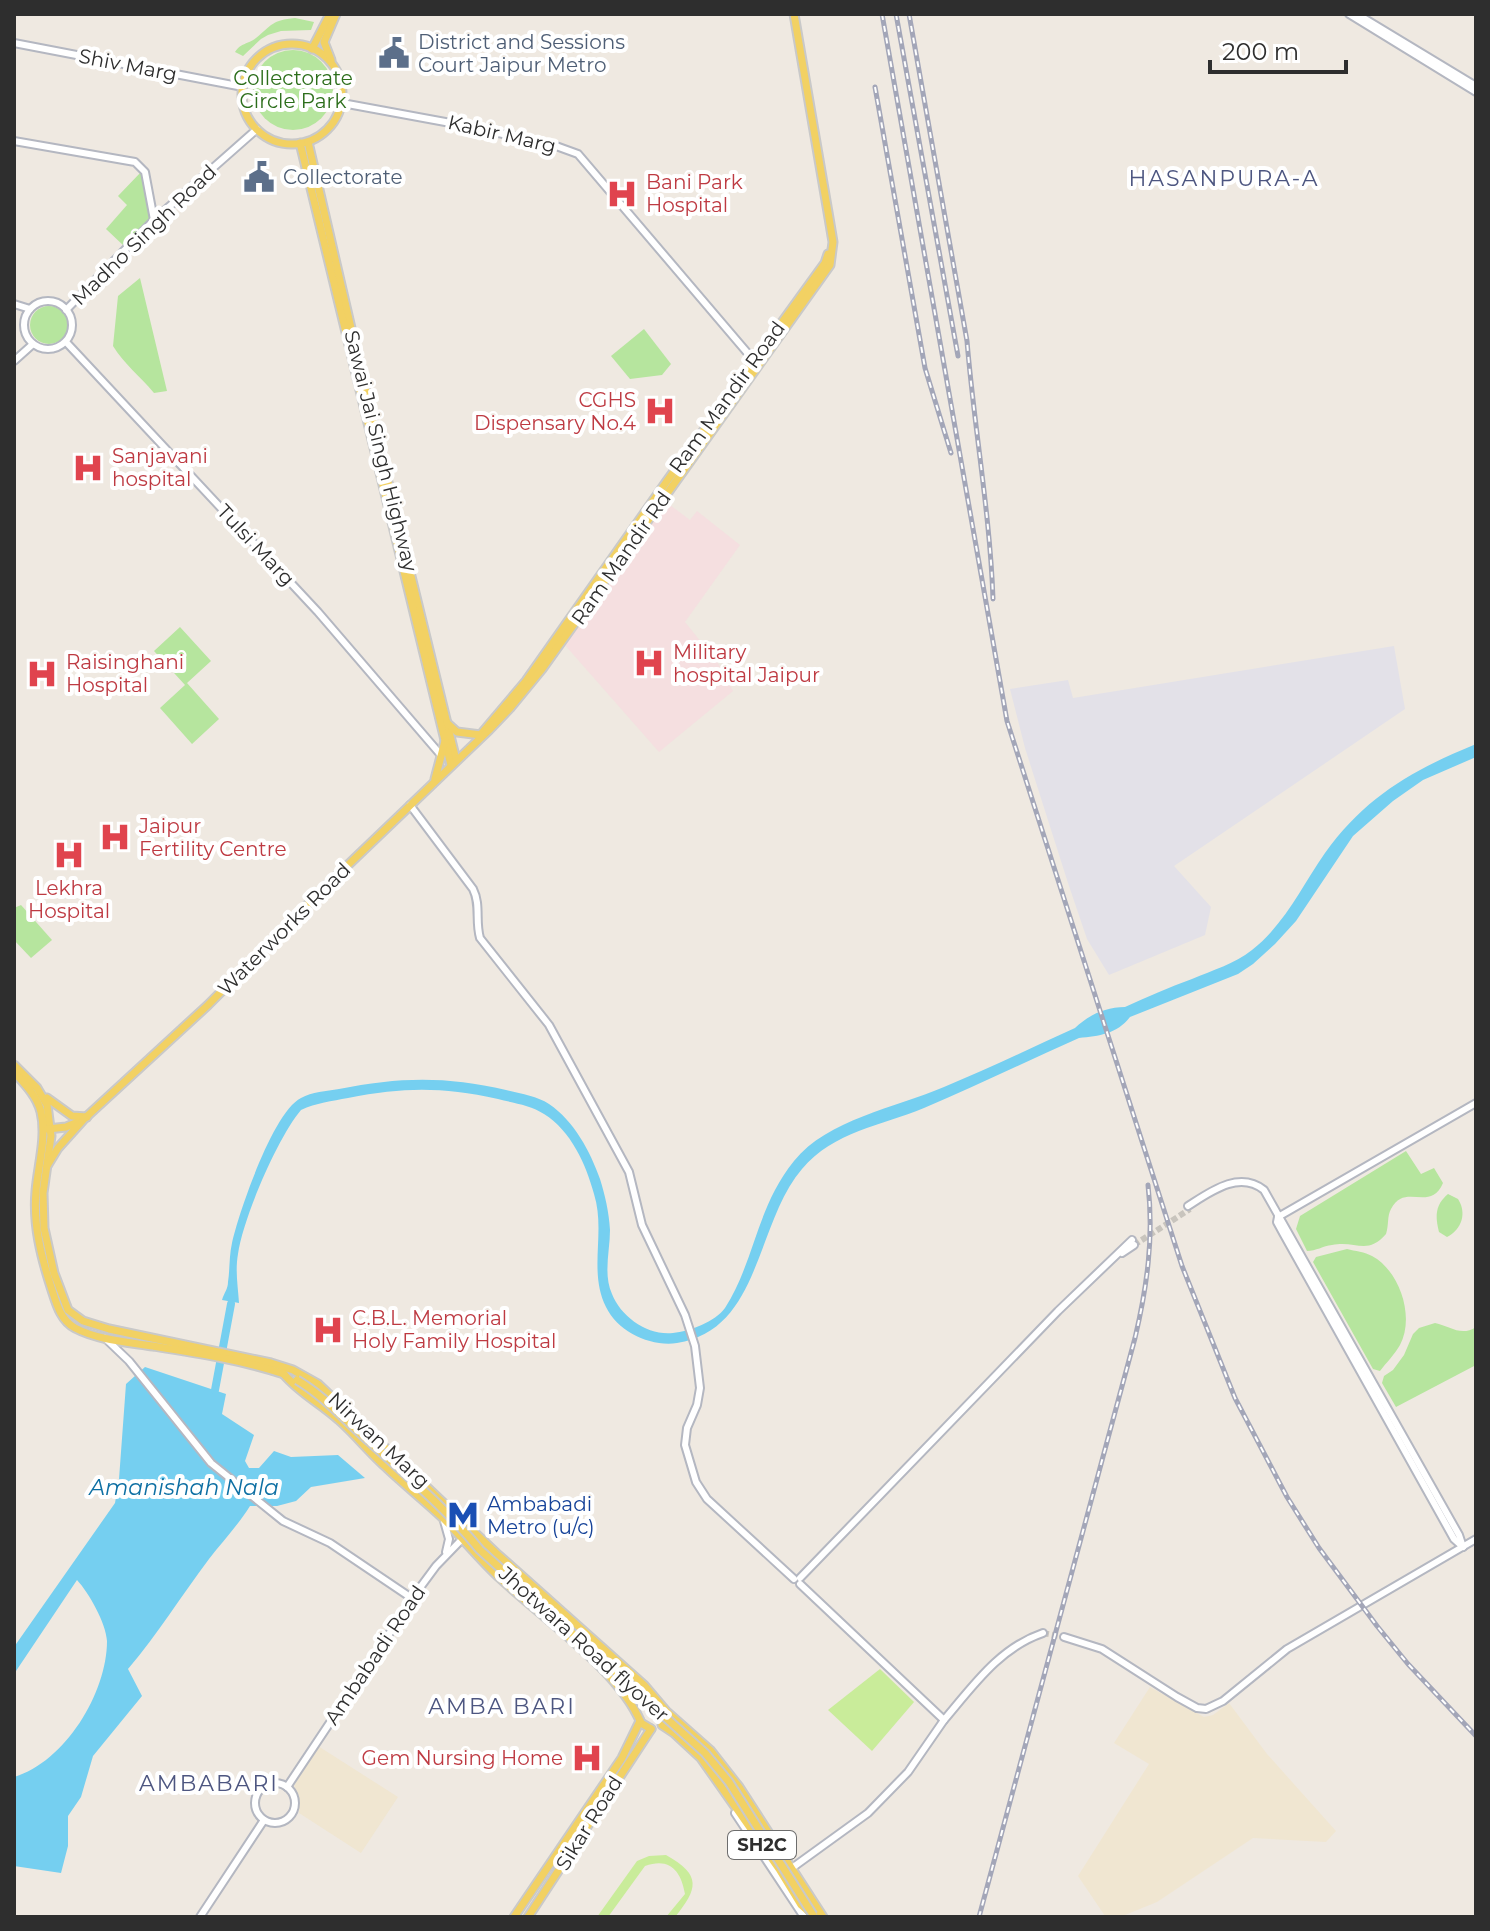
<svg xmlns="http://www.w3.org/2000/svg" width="1490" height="1931" viewBox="0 0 1490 1931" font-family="Montserrat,sans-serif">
<rect width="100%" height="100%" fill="#efe9e1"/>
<polygon fill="#e3e1e8" points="1394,646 1405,709 1174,866 1211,907 1205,935 1109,975 1087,939 1068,883 1025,748 1010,689 1068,680 1073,698"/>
<g fill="#f0e6d1">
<polygon points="1150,1687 1204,1717 1213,1715 1229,1703 1267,1754 1336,1831 1326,1842 1253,1838 1157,1902 1125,1915 1105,1916 1078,1876 1149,1764 1114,1743"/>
<polygon points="318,1746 398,1797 361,1853 299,1813 299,1796 294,1786"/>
</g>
<polygon fill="#f5dfe0" points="666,502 690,520 697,511 740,545 685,622 718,663 733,691 659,752 564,644"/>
<g fill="#b6e59e">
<path d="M295 18 314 22 311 30 281 31 268 35 261 39 243 56 235 52C242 42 247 45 256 38 272 25 272 20 295 18Z"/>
<circle cx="293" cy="90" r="40"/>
<polygon points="141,172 152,219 124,246 106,229 127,205 118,196"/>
<path d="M140 278 167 391 154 393C140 376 124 364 113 346L118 296Z"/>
<circle cx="49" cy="325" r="19"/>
<polygon points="644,329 671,364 662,375 630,379 611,356"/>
<polygon points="180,627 211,661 187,683 219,719 192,744 160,708 185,685 154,651"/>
<polygon points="21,905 52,940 31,958 14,940 14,908"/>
<path d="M1406 1151 1421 1174 1434 1168 1443 1183C1430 1213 1405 1182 1391 1209 1387 1216 1389 1225 1386 1234 1367 1256 1356 1240 1332 1245 1323 1246 1316 1251 1307 1251L1296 1229 1300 1216Z"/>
<path d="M1448 1194 1458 1199C1467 1213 1462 1229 1447 1237L1439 1232C1435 1216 1435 1205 1448 1194Z"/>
<path d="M1347 1249C1355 1251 1365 1252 1372 1256 1400 1271 1415 1317 1400 1345 1395 1354 1386 1363 1380 1371L1373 1369 1313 1262 1316 1257Z"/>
<path d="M1435 1323C1450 1326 1461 1337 1476 1327V1365L1396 1407 1382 1383 1384 1376 1393 1370 1404 1355 1413 1334 1419 1328Z"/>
</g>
<g fill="#c9ec9a">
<polygon points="880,1669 914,1702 872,1751 828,1710"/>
<path d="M666 1855C702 1875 698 1889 675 1917H666L685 1894C681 1871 670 1857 645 1866L608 1917H597L637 1861 649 1856Z"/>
</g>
<g fill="#75cff0">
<path d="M1476 744V757L1423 780 1393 801 1353 836 1296 921 1275 944 1253 964 1238 974 1130 1017C1117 1034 1099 1036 1079 1038 1027 1061 976 1086 924 1108 881 1126 834 1131 802 1169 755 1224 761 1330 677 1343 651 1347 618 1332 606 1307 588 1271 606 1232 594 1194 586 1164 571 1131 544 1114 531 1105 513 1103 498 1099 441 1087 406 1087 348 1098 332 1101 316 1103 301 1110 278 1137 243 1218 238 1254 235 1271 238 1287 239 1303L222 1300C224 1293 228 1289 228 1282 230 1269 229 1256 232 1243 239 1212 273 1112 301 1098 312 1092 326 1091 339 1089 399 1077 446 1076 506 1090 521 1094 537 1096 549 1104 574 1121 590 1151 600 1179 605 1195 609 1212 610 1230 610 1251 603 1274 612 1294 621 1317 648 1336 673 1333 690 1331 715 1322 725 1308 755 1261 756 1208 794 1161 828 1119 895 1108 944 1087 988 1069 1031 1048 1075 1028 1089 1015 1105 1007 1125 1007 1147 997 1170 987 1192 979 1213 970 1234 964 1252 950 1285 924 1302 886 1325 853 1366 796 1413 770 1476 744Z"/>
<path d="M145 1367 226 1394 222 1414 254 1435 245 1461 249 1468H259L274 1451 291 1457 338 1455 365 1478 311 1487 296 1501 277 1506H250C238 1525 223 1541 209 1559 181 1596 158 1634 128 1669L142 1696 93 1756 81 1797 68 1816V1846L61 1873 14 1866V1777C65 1762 107 1693 107 1641 106 1623 89 1593 77 1580L14 1674V1647L115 1503 119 1479 126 1384Z"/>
</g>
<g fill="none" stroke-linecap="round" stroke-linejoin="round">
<polyline stroke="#75cff0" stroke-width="8" points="215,1390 231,1304"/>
<g stroke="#c8c4bd" stroke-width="6" stroke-dasharray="6 3" stroke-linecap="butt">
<polyline points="1134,1245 1190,1209"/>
<polyline points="1043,1633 1064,1637"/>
</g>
<defs>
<g id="tertiary">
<polyline points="1349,14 1476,92"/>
<polyline points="1357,14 1476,86"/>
<polyline points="14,43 243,87"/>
<polyline points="342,103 467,126 556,146 578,154 756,363"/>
<polyline points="14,141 135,162 145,172 154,220"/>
<circle cx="48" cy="325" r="24"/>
<polyline points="14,304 30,309"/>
<polyline points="66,310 154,220 257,129"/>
<polyline points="66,342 318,612 440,754"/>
<polyline points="14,361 33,344"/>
<path d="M410 805 473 889C481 905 475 921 480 938L549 1025 629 1172 642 1225 685 1315 695 1346 700 1388 697 1405 687 1428 685 1445 696 1482 707 1499 794 1579"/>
<path d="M1188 1206C1210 1192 1239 1170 1264 1190L1459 1535 1463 1547"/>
<polyline points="1278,1217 1277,1222 1283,1233 1454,1539 1463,1547"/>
<polyline points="1278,1217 1476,1103"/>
<polyline points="1122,1253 1134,1245"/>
<polyline points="105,1338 129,1361 211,1463 283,1521 330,1543 413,1599"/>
<polyline points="444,1521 449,1539 446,1552"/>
<polyline points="800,1578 1058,1311 1132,1240"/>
<path d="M800 1584 944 1720C973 1686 999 1648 1043 1633"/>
<polyline points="1064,1637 1102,1649 1177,1697 1197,1708 1206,1709 1223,1701 1287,1649 1476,1539"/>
<circle cx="275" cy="1803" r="20"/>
<polyline points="287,1787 419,1589 436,1566 465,1536"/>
<polyline points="735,1813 804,1917"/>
<polyline points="792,1868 868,1813 908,1772 944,1720"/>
<polyline points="200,1917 264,1820"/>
</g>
<g id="primary">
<circle cx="292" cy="94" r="50"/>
<polyline points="312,49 330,14"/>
<polyline points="331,60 324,42 336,14"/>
<polyline points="308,142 363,380 456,760"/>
<polyline points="300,143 451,765"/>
<polyline points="447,723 457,732 481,735"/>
<polyline points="482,733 526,681 667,481 825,263 828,254"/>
<polyline points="435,779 445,741"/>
<polyline points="14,1065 37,1088 47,1105 51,1136 43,1193 44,1228 54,1273 68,1310 83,1321 109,1329 271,1363 293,1370 318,1384 496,1553 644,1685 666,1711 710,1750 739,1787 823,1917"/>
<path d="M14 1072C25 1084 37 1096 41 1112 47 1137 38 1166 36 1191 33 1224 41 1256 51 1287 56 1302 60 1320 75 1328 98 1340 127 1342 153 1346 197 1353 242 1360 284 1374"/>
<polyline points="47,1098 72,1116 87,1117"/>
<polyline points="48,1129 66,1127 78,1122"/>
<polyline points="47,1166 58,1148 84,1119 208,1005 326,886 489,730 510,708 542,669 830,265 833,242 829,218 794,14"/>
<path d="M283 1373C298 1392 322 1404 339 1420 356 1435 370 1453 387 1468 405 1485 424 1500 442 1517 462 1537 480 1560 501 1579 543 1618 620 1671 641 1723L651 1729"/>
<polyline points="662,1725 674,1733 701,1758 779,1869 801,1905 810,1913"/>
<polyline points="514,1917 622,1758 640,1721"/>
<polyline points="528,1917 651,1729"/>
</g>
</defs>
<use href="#tertiary" stroke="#b4b7c1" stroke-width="10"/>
<use href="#primary" stroke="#c9c9c9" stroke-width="11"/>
<use href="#tertiary" stroke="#fff" stroke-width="6"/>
<use href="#primary" stroke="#f2d163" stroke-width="7"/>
<defs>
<g id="rail">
<polyline points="882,14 1007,721 1182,1266 1235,1398 1287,1497 1319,1548 1377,1626 1408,1664 1476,1736"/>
<polyline points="896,14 958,356"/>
<path d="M909 14 967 341C974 427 990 513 993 599"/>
<polyline points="875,87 925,368 951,453"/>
<path d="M979 1917 1135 1338C1147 1287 1154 1237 1148 1185"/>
</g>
</defs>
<use href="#rail" stroke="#a3a6b8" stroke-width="5"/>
<use href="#rail" stroke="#fff" stroke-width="2" stroke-dasharray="6" stroke-linecap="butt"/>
<defs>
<path id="primary-bridge" d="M297 1380C324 1396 345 1420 369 1441 407 1476 447 1509 480 1550L705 1753 729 1782 813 1915"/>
</defs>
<use href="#primary-bridge" stroke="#c9c9c9" stroke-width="11" stroke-linecap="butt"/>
<use href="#primary-bridge" stroke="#f2d163" stroke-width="7"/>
</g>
<defs>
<symbol id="civic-bare" viewBox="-9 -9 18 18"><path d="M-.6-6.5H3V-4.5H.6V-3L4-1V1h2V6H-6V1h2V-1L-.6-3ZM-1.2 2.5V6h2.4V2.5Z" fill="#5c6f8a" stroke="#fff" stroke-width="2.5" paint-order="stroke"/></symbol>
<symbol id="hospital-bare" viewBox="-9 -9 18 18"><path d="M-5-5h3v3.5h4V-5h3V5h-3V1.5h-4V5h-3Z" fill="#e0444e" stroke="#fff" stroke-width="2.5" paint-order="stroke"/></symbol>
<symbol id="metro-bare" viewBox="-9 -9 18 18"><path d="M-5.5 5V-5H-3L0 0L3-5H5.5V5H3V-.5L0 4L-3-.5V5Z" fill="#1a4fb4" stroke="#fff" stroke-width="2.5" paint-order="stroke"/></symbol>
</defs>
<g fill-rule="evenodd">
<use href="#civic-bare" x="372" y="31" width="44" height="44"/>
<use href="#civic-bare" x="237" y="155" width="44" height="44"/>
<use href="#hospital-bare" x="600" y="172" width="44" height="44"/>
<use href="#hospital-bare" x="638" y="389" width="44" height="44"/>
<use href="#hospital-bare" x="66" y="446" width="44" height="44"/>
<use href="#hospital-bare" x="627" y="641" width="44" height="44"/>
<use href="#hospital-bare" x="20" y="652" width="44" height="44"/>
<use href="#hospital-bare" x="93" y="815" width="44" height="44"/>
<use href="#hospital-bare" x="47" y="833" width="44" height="44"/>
<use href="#hospital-bare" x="306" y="1308" width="44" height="44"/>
<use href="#metro-bare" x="441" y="1493" width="44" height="44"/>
<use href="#hospital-bare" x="565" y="1736" width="44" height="44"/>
</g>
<g text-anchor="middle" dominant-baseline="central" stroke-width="8" stroke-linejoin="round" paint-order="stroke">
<rect fill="#fff" stroke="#6d6d6d" stroke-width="2" x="728" y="1831" width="68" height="28" rx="6"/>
<g font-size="18" font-weight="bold" fill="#2e2e2e">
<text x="762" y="1845">SH2C</text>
</g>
<g font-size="20" fill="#4e5e75" stroke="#fff" text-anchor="start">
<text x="418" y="42">District and Sessions<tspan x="418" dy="23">Court Jaipur Metro</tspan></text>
<text x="283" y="177">Collectorate</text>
</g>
<g font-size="20" fill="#2e2e2e" stroke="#fff">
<text transform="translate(128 65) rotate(11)">Shiv Marg</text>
<text transform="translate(502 134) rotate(13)">Kabir Marg</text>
<text transform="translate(144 235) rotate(-44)">Madho Singh Road</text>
<text transform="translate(727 397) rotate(-54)">Ram Mandir Road</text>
<text transform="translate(381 451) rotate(76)">Sawai Jai Singh Highway</text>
<text transform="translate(256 545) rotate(47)">Tulsi Marg</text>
<text transform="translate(621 558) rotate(-55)">Ram Mandir Rd</text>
<text transform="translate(284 929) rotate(-45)">Waterworks Road</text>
<text transform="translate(379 1440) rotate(43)">Nirwan Marg</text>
<text transform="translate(584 1644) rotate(42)">Jhotwara Road flyover</text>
<text transform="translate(375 1655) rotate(-56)">Ambabadi Road</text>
<text transform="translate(589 1823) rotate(-58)">Sikar Road</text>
</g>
<g font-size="20" fill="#2c6e1b" stroke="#fff">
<text x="293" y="78">Collectorate<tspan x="293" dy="23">Circle Park</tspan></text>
</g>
<g font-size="20" fill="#be3a42" stroke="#fff" text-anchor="start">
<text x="646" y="182">Bani Park<tspan x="646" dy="23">Hospital</tspan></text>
<text x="636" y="400" text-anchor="end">CGHS<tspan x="636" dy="23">Dispensary No.4</tspan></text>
<text x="112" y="456">Sanjavani<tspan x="112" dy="23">hospital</tspan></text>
<text x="673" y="652">Military<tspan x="673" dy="23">hospital Jaipur</tspan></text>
<text x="66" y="662">Raisinghani<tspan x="66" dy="23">Hospital</tspan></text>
<text x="139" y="826">Jaipur<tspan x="139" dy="23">Fertility Centre</tspan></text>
<text x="69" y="888" text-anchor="middle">Lekhra<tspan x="69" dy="23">Hospital</tspan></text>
<text x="352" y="1318">C.B.L. Memorial<tspan x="352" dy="23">Holy Family Hospital</tspan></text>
<text x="563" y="1758" text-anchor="end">Gem Nursing Home</text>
</g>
<g font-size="20" fill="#164399" stroke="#fff" text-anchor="start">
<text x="487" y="1504">Ambabadi<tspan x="487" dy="23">Metro (u/c)</tspan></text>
</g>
<g font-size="22" letter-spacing="2" fill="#4d5680" stroke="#fff">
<text x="1224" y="178">HASANPURA-A</text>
<text x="502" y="1706">AMBA BARI</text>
<text x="209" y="1783">AMBABARI</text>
</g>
<g font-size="22" font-style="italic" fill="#0d6fa3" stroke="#fff">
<text x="184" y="1487">Amanishah Nala</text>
</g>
</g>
<rect width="1490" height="1931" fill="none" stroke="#2e2e2e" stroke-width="32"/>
<path d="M1210 60v12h136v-12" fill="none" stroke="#2e2e2e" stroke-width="4"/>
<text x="1222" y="60" font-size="24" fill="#2e2e2e" stroke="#ffffff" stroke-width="6" paint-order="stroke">200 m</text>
</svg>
